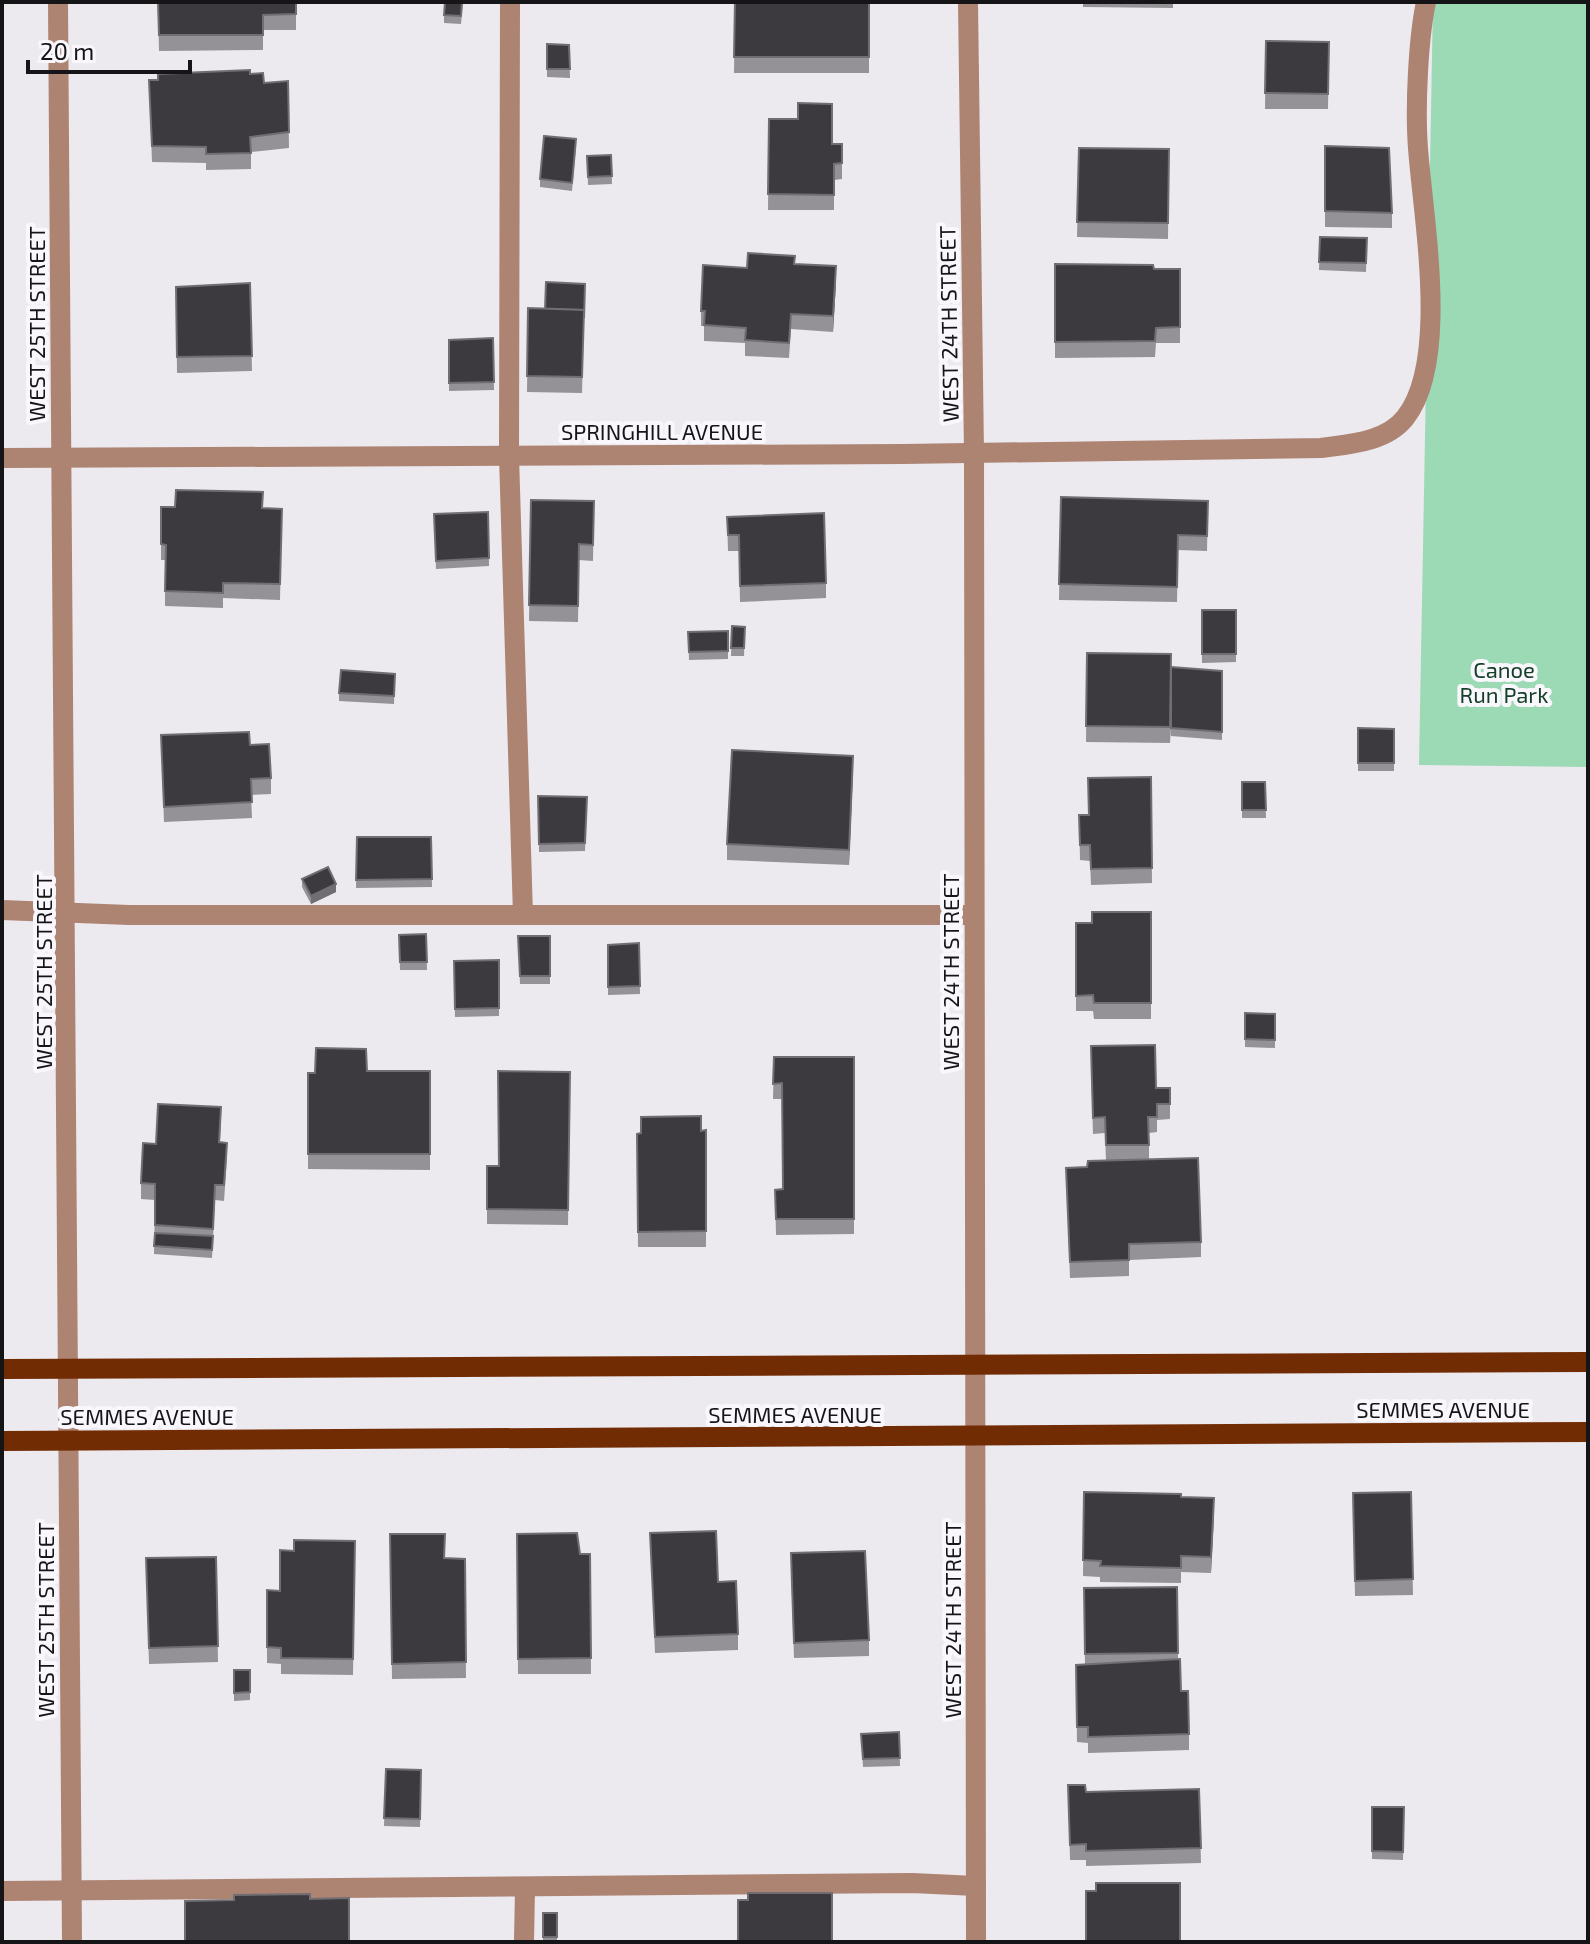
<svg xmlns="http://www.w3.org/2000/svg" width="1590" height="1944" viewBox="0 0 1590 1944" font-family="'Exo 2',sans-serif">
<rect width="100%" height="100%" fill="#ece9ef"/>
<polygon fill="#9bdab4" points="1433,2 1588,2 1588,767 1419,765"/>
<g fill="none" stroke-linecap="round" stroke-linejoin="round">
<g stroke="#ad8372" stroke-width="20">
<polyline points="58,2 72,1942"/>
<polyline points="510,2 509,456 523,915"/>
<polyline points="968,2 974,453 976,1942"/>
<path d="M2 458 903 454 1321 448C1350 444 1386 442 1405 418 1450 362 1423 218 1418 148 1415 109 1418 40 1426 2"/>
<polyline points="2,910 129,915 973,915"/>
<polyline points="2,1891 912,1883 976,1886"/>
<polyline points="524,1942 525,1888"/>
</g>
<g stroke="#722c04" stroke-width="20">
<polyline points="2,1369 1588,1362"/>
<polyline points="2,1441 1588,1432"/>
</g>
</g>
<g fill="#949296">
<polygon points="158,2 296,2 296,30 263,30 263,50 159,51"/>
<polygon points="463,2 461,24 444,23 444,15"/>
<polygon points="735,2 869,2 869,73 734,73"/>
<polygon points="1083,2 1173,2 1173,8 1083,7"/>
<polygon points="1266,41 1329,42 1328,109 1265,109"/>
<polygon points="547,44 569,45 570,78 547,77"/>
<polygon points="250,74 264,83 288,81 289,148 251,152 251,169 206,170 206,163 152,162 149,80"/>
<polygon points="769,119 832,144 842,144 842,179 834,180 834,210 768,210"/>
<polygon points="1325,146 1392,213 1392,228 1325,227"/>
<polygon points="576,147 572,191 540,187 540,179"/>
<polygon points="1079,148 1169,149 1168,239 1077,237"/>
<polygon points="611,155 612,184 588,185 587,156"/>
<polygon points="1320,237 1367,238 1366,272 1319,270"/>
<polygon points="795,264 836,282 833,332 791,329 789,358 745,356 745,343 704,341 704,326 701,326 701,311 747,268"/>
<polygon points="1055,264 1154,269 1180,269 1180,343 1156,343 1155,357 1055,358"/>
<polygon points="250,283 252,371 177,373 176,287"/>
<polygon points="585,284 582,393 527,392 528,308 545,309"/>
<polygon points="493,338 494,390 449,391 449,340"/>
<polygon points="1061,497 1208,501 1207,551 1178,550 1177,602 1059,600"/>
<polygon points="531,500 594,501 593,561 579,560 578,622 529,621"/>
<polygon points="161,507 282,509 280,600 223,598 223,608 165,606 165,560 161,560"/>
<polygon points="488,512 489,566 436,569 434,514"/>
<polygon points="727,517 826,583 826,598 740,602 739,551 728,551"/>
<polygon points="1202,610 1236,610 1236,662 1202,663"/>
<polygon points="732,626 745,627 744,656 731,656"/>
<polygon points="728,631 728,659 689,660 688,632"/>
<polygon points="1087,653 1171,667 1222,671 1222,740 1171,736 1171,728 1170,743 1086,742"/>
<polygon points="395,674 394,704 339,701 339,693"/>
<polygon points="1358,728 1394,729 1394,771 1358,771"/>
<polygon points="161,735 250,745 271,778 271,794 251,795 252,818 164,822"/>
<polygon points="853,771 849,865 727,860 727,844"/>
<polygon points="1151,777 1152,883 1091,885 1090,861 1080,860 1079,815 1088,815"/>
<polygon points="1242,782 1265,782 1266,818 1242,818"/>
<polygon points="538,796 587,797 585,851 539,852"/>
<polygon points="357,837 431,837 432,887 356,888"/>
<polygon points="302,879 336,892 311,904 302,887"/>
<polygon points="1151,912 1151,1019 1094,1019 1093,1011 1076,1011 1076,923 1092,923"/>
<polygon points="426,934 427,970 400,970 399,935"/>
<polygon points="518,936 550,936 550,984 520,984"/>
<polygon points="639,943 640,994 608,995 608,945"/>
<polygon points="499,960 499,1016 455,1017 454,961"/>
<polygon points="1245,1013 1275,1014 1275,1048 1245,1047"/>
<polygon points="774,1057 854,1057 854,1234 776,1235 775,1190 783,1189 782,1099 773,1099"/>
<polygon points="1091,1062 1156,1088 1170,1088 1170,1119 1157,1120 1157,1132 1149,1133 1149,1159 1201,1242 1201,1257 1129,1260 1129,1276 1070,1278 1066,1168 1087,1167 1106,1161 1105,1133 1093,1134"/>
<polygon points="367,1071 430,1071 430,1170 308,1169 308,1073"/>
<polygon points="570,1072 568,1225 487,1224 487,1166 499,1166"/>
<polygon points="221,1123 220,1142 227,1158 224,1201 215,1200 212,1258 154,1254 155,1200 141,1199 141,1183 156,1144"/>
<polygon points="706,1130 706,1247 638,1247 637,1134"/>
<polygon points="1084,1492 1181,1497 1214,1514 1211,1573 1181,1572 1181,1583 1100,1582 1100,1577 1083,1576"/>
<polygon points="1411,1492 1413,1595 1355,1596 1353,1493"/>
<polygon points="650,1533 718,1582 738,1634 738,1650 655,1653"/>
<polygon points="390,1534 444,1558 465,1559 466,1678 392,1679"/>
<polygon points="517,1534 580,1554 590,1554 591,1674 518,1674"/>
<polygon points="355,1541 353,1675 281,1674 281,1664 267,1663 267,1590 280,1591 294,1551"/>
<polygon points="216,1557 218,1662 149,1664 146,1558"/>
<polygon points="791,1569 869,1640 869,1656 794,1658"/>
<polygon points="1177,1587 1178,1659 1181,1691 1189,1734 1189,1750 1088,1753 1088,1743 1077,1742 1076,1665 1085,1665 1084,1588"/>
<polygon points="234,1670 250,1670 250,1700 234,1701"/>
<polygon points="899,1732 900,1766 863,1767 861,1734"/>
<polygon points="386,1769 421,1770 420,1827 384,1826"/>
<polygon points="1068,1785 1086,1792 1199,1789 1201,1863 1086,1866 1086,1860 1070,1860"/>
<polygon points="1372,1807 1404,1807 1403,1860 1372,1859"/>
<rect x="543" y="1913" width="14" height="29"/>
</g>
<g fill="#716e73">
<polygon points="836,266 836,282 833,332 833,316"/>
<polygon points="853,756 853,771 849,865 849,850"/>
<polygon points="336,884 336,892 311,904 311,896"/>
<polygon points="1214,1498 1214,1514 1211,1573 1211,1557"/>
</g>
<g fill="#3c3a3e" stroke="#716e73" stroke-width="2">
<polygon points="158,2 296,2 296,14 263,15 263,35 159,35"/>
<polygon points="445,2 462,2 461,16 444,15"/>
<polygon points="735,2 869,2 869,57 734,57"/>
<polygon points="1266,41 1329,42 1328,94 1265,93"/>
<polygon points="547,44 569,45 570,69 547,69"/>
<polygon points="250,70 250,74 263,73 264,83 288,81 289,132 250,137 251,153 206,154 206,147 152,146 149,80 158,80 158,74"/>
<polygon points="798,103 832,104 832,144 842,144 842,163 834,164 834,195 768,194 769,119 798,119"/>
<polygon points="544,136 576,139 572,183 540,179"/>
<polygon points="1325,146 1389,148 1392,213 1325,211"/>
<polygon points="1079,148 1169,149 1168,223 1077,222"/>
<polygon points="611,155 612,176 588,177 587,156"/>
<polygon points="1320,237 1367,238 1366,263 1319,262"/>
<polygon points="748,253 795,256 794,264 836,266 833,316 791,314 789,343 745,340 746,328 704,325 705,311 701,311 703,265 747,268"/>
<polygon points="1055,264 1153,265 1154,269 1180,269 1180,327 1156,328 1155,341 1055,342"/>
<polygon points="546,282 585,284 584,318 584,310 545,309"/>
<polygon points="250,283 252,356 177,357 176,287"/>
<polygon points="528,308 584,310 582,377 527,376"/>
<polygon points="493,338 494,382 449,383 449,340"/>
<polygon points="176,490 263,492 262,508 282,509 280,584 223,583 223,593 165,591 166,545 161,544 161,507 175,507"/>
<polygon points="1061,497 1208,501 1207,536 1178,535 1177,587 1059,584"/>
<polygon points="531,500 594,501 593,545 579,544 578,606 529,605"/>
<polygon points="488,512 489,558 436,561 434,514"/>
<polygon points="824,513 826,583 740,586 739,535 728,535 727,517"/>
<rect x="1202" y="610" width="34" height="44"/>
<polygon points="732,626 745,627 744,648 731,648"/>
<polygon points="728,631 728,651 689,652 688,632"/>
<polygon points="1087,653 1171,654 1170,727 1086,726"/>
<polygon points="1171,667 1222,671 1222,732 1171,728"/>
<polygon points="341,670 395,674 394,696 339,693"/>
<polygon points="1358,728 1394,729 1394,763 1358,763"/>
<polygon points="249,732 250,745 269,744 271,778 251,779 252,802 164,807 161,735"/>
<polygon points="732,750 853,756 849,850 727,844"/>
<polygon points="1151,777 1152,868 1091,869 1090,845 1080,845 1079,815 1089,815 1088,778"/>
<polygon points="1242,782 1265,782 1266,810 1242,810"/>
<polygon points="538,796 587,797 585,843 539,844"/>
<polygon points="357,837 431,837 432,879 356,880"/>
<polygon points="328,867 336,884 311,896 302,879"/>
<polygon points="1092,912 1151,912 1151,1003 1094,1003 1093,995 1076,996 1076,923 1092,923"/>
<polygon points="426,934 427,962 400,962 399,935"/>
<polygon points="518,936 550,936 550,976 520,976"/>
<polygon points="639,943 640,986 608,987 608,945"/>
<polygon points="499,960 499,1008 455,1009 454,961"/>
<polygon points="1245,1013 1275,1014 1275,1040 1245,1039"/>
<polygon points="1155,1045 1156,1088 1170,1088 1170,1104 1157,1104 1157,1117 1148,1117 1149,1145 1106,1145 1105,1117 1093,1118 1091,1046"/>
<polygon points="316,1048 366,1049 367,1071 430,1071 430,1154 308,1154 308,1073 315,1073"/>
<polygon points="774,1057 854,1057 854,1219 776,1219 775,1190 783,1189 782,1083 773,1084"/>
<polygon points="498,1071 570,1072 568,1210 487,1209 487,1166 499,1166"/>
<polygon points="158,1104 221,1107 219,1142 227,1143 224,1185 215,1185 213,1229 155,1225 155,1184 141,1183 143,1143 156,1144"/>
<polygon points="701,1116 701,1131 706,1130 706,1231 638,1232 637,1134 641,1133 641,1117"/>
<polygon points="1198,1158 1201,1242 1129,1244 1129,1260 1070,1262 1066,1168 1087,1167 1088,1161"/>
<polygon points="155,1233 213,1236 212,1250 154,1246"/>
<polygon points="1084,1492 1181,1494 1181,1497 1214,1498 1211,1557 1181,1556 1181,1568 1100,1566 1101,1561 1083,1560"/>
<polygon points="1411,1492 1413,1579 1355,1581 1353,1493"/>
<polygon points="716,1531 718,1582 736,1581 738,1634 655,1637 650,1533"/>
<polygon points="577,1533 580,1554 590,1554 591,1658 518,1659 517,1534"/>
<polygon points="390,1534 445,1534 444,1558 465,1559 466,1662 392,1664"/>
<polygon points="294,1540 355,1541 353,1659 281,1658 281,1648 267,1647 267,1590 280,1591 280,1550 294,1551"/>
<polygon points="865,1551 869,1640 794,1643 791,1553"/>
<polygon points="216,1557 218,1646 149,1648 146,1558"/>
<polygon points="1177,1587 1178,1653 1085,1654 1084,1588"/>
<polygon points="1180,1659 1181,1691 1188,1691 1189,1734 1088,1737 1088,1727 1077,1727 1076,1665"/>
<polygon points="234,1670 250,1670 250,1692 234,1693"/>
<polygon points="899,1732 900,1758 863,1759 861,1734"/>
<polygon points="386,1769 421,1770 420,1819 384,1818"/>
<polygon points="1068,1785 1085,1785 1086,1792 1199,1789 1201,1848 1086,1851 1086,1844 1070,1845"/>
<polygon points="1372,1807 1404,1807 1403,1852 1372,1851"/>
<polygon points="1096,1883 1180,1883 1180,1942 1086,1942 1086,1891 1096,1891"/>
<polygon points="748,1893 832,1893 832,1942 738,1942 738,1900 748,1900"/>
<polygon points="310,1894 310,1899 349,1898 349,1942 185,1942 185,1901 234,1900 234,1895"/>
<rect x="543" y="1913" width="14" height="24"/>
</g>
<g text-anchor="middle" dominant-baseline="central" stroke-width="8" stroke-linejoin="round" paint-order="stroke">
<g font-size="22" fill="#151416" stroke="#f9f7fc">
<text transform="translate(36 324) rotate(-90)">WEST 25TH STREET</text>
<text transform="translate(948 324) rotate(-91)">WEST 24TH STREET</text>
<text x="662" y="431">SPRINGHILL AVENUE</text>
<text transform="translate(43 972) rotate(-90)">WEST 25TH STREET</text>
<text transform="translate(950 972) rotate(-90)">WEST 24TH STREET</text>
<text x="1443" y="1409">SEMMES AVENUE</text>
<text x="795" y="1414">SEMMES AVENUE</text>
<text x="147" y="1416">SEMMES AVENUE</text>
<text transform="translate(45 1620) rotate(-90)">WEST 25TH STREET</text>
<text transform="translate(952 1620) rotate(-90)">WEST 24TH STREET</text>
</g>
<g font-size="22" fill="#14402a" stroke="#f9f7fc">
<text x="1504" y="669">Canoe<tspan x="1504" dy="25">Run Park</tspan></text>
</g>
</g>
<rect width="1590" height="1944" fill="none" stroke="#151416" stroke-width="8"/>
<path d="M28 60v12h162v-12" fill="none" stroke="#151416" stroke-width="4"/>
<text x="40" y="60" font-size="24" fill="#151416" stroke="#f9f7fc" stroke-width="6" paint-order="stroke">20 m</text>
</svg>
